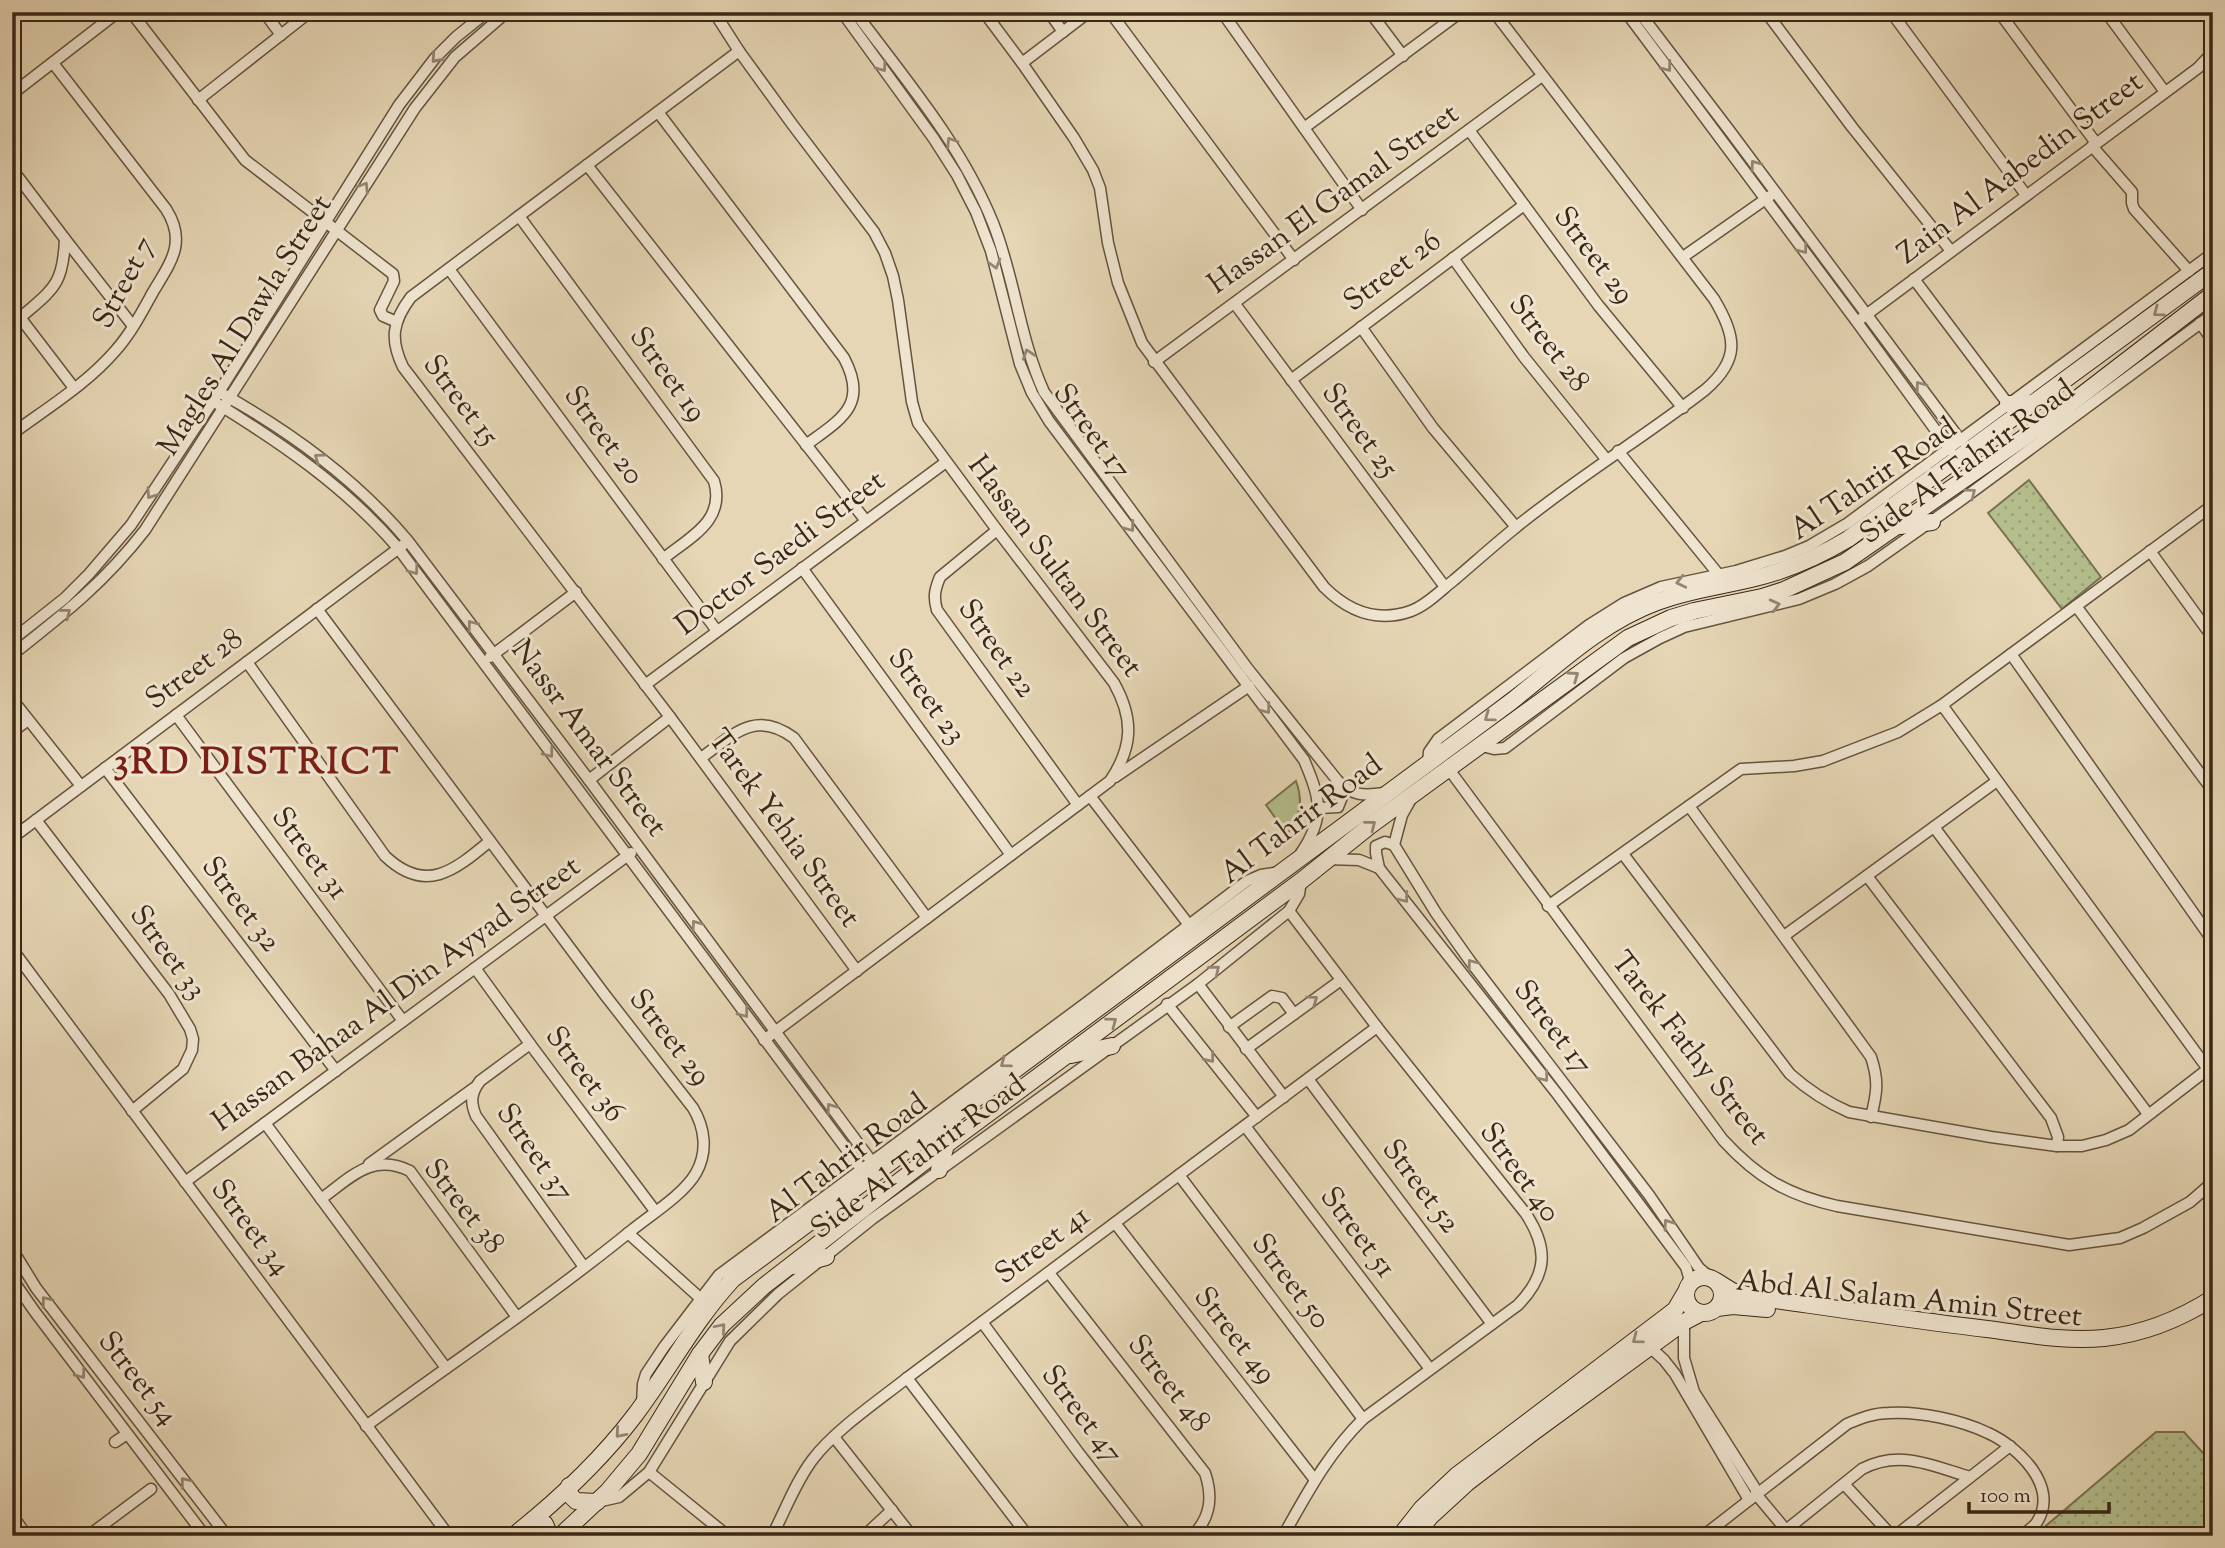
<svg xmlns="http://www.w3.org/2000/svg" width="2225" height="1548" viewBox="0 0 2225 1548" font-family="'Sorts Mill Goudy',serif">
<defs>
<pattern id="grass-dots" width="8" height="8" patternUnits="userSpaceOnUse" patternTransform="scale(1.75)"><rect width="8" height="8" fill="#b5be8d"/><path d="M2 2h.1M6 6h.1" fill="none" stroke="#9ca379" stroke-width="1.8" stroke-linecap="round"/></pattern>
</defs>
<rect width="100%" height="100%" fill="#e6d6b5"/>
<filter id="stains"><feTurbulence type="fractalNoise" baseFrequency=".00286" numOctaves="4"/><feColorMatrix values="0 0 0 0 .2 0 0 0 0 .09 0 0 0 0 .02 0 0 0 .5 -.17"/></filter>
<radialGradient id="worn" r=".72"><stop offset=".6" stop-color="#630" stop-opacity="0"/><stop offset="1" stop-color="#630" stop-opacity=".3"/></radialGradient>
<g fill="url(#grass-dots)" stroke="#787252" stroke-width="2">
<polygon points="2029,480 2101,577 2062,609 1988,513"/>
<polygon points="2156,1432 2184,1432 2213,1464 2213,1536 2034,1536"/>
</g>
<path fill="#b5be8d" stroke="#787252" stroke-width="2" d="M1296 781C1303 800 1301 818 1287 834L1266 805Z"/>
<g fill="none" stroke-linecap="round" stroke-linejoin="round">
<defs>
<g id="street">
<polyline points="131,12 245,160 393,274 394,281 380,310 383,316 397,322"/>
<polyline points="264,12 281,35"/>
<path d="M714 12 739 51 792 124 874 232 885 253 893 276 898 300 912 402 918 423 997 530 1114 683C1134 719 1133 747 1110 781L764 1040"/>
<path d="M842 12 934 139 957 175 976 212 991 251 1020 364 1032 393 1049 421 1304 760C1320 798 1326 816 1301 853"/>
<path d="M855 12C905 79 961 144 993 223 1015 278 1019 337 1044 392L1248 669 1337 780C1351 796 1364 796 1384 793"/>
<path d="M984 12 1022 63 1074 138 1093 170 1100 188 1108 243 1118 283 1142 343 1324 587C1348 611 1377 623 1411 611 1427 605 1440 591 1454 580 1474 563 1494 545 1515 528 1576 478 1643 438 1705 390 1740 360 1737 337 1714 299L1494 12"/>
<polyline points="1049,12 1063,32"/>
<polyline points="1110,12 1294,260"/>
<polyline points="1222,12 1362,210"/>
<polyline points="1370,12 1403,56"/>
<polyline points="1626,12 1857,322 1950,450"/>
<polyline points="1639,12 1729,130 1961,441"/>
<polyline points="1766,12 1852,127 1951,251"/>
<polyline points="1891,12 2026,195"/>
<polyline points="1999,12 2096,143"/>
<polyline points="2106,12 2165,92"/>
<path d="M739 51 411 297C392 322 390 340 403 367L670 717 857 971"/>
<polyline points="1022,63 1089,12"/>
<polyline points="12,94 118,12"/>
<polyline points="198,100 310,12"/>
<path d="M658 112 844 358C869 405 841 419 806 445"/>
<polyline points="1304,128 1461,12"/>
<polyline points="1469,130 1598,305 1683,408"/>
<polyline points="2092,146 2132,192 2132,203 2134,209 2189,271"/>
<polyline points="587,165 866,521"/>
<path d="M12 169 65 239C63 286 53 289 20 318"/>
<path d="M519 216 714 481C726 521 690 537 663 559"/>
<polyline points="65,239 133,326"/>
<polyline points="1683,257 1770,196"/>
<polyline points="1453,258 1524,357 1606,459"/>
<polyline points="449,269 717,631"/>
<polyline points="1914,279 2008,404"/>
<polyline points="1235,304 1445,587"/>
<polyline points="12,307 74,388"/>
<polyline points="1862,318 2198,68 2213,52"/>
<polyline points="2200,323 2213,341"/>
<polyline points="1361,327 1433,428 1516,527"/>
<polyline points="1154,362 1542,76"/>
<polyline points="1291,380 1524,205"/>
<path d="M219 392C290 431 356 479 408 541L589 780 872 1162"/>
<path d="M213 401C281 443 346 487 398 548L862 1170"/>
<path d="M12 434C47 408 87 384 116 350 131 333 142 312 153 292 171 262 187 242 166 209L53 63"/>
<polyline points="1618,451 1719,575"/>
<path d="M997 530 940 577C935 589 933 597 937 610L1078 805"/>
<polyline points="2150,551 2213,638"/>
<polyline points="802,568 1011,855"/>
<polyline points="2076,606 2213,791"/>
<path d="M317 609 605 995 693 1108C705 1128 708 1152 696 1173 684 1194 652 1214 632 1230 547 1299 455 1361 366 1426"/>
<polyline points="12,640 65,598 89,574 131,525 219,392 399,105 435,58 456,37 487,12"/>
<polyline points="2011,654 2213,941"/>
<path d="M12 655C64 614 104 583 145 530L415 108 455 57 507 12"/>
<polyline points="490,657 576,592"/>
<path d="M247 662 385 856C426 895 455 870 490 841"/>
<polyline points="645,685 946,462"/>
<polyline points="12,699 81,786"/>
<polyline points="1942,705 2213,1076"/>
<polyline points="176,715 403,1021"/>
<polyline points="12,732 28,720"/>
<polyline points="1478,745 1494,749 1505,748 1624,658 1660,638 1684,627 1799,599 1835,584 1868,566 1960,501 2213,314"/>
<path d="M701 758C733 735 755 709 794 738L927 918"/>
<polyline points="1428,763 1429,752 1438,739 1589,625 1624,603 1661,587 1736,571 1785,556 1809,546 1848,523 2213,253"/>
<polyline points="105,768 336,1071"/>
<path d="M1448 768 1723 1140C1757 1177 1787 1195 1837 1206L2069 1245 2120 1238 2143 1228 2190 1202 2213 1182"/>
<polyline points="1115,777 1249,686"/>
<polyline points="589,780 670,717"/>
<polyline points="1090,796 1189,925"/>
<polyline points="1411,799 1402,815 1394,845 1436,913 1470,961 1649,1195 1699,1268 1710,1277"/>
<path d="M1689 806 1871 1057C1879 1081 1877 1093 1871 1117"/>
<polyline points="1319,808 1338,807 1342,797 1338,785"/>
<polyline points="36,820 169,994 190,1029 193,1039 192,1050 183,1069 132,1111"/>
<polyline points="1934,827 2148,1114"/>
<polyline points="12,838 403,545"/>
<path d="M1623 854 1790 1074C1809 1091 1826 1102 1849 1112L1991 1137 2057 1146H2082L2106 1140 2129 1130 2208 1069"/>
<polyline points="1327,859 1359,860 1379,868 1558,1095 1686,1267 1689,1277 1687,1287"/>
<polyline points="1379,868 1376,853 1376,846 1385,842 1394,845"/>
<polyline points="1867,876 2051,1118 2058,1137 2057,1146"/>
<polyline points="1548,906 1741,769 1794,766 1823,761 1898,732 1942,705 2213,505"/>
<polyline points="1784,936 1997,781"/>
<polyline points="12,949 449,1536"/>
<polyline points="475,968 533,1048 655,1211"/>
<polyline points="1198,984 1284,1097"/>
<polyline points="1167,1004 1257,1117"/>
<polyline points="1229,1027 1272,996 1282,998 1294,1014"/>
<path d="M530 1044 480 1081C471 1093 470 1102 476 1116L584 1267"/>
<polyline points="1246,1049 1341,980"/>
<polyline points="1308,1079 1492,1324"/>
<polyline points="265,1123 446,1368"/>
<polyline points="1245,1126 1430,1369"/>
<polyline points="369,1164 474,1088"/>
<polyline points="1179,1175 1363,1419"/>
<polyline points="185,1182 631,853"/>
<path d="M321 1199C350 1178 372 1152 410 1171L517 1317"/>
<polyline points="1115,1223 1315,1480"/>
<polyline points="628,1233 700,1298"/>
<polyline points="12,1249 36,1288 227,1536"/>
<path d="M1049 1273 1205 1473C1213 1497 1211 1518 1192 1536"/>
<polyline points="12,1279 35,1312 205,1536"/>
<polyline points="982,1322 1078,1452 1143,1536"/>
<polyline points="1684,1322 1684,1358 1694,1392 1758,1493"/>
<polyline points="1650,1347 1664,1360 1675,1374 1749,1500"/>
<polyline points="907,1378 1028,1536"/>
<polyline points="642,1405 643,1384 646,1374 664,1347 719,1275 1086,1003 1247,881 1261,875 1280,872"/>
<polyline points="834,1437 912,1536"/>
<polyline points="115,1442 127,1434"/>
<polyline points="649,1472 728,1536"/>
<polyline points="1844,1484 1892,1536"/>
<polyline points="1756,1494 1791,1536"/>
<polyline points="597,1502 619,1497 649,1472 730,1341 778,1294 872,1219 1198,984 1289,911 1299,894 1301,881"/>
<polyline points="12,1515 27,1536"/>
<path d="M1786 1530 1862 1469C1900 1449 1932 1466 1970 1477"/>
<polyline points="88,1536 151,1489"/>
<path d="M772 1536C785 1511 796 1481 813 1459 835 1430 878 1401 907 1378L1377 1027"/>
<polyline points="864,1536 892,1510"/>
<path d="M1283 1536C1308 1492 1327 1455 1363 1419L1518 1305C1547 1275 1549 1249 1526 1214L1377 1027 1289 911"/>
<path d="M1703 1536 1847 1424C1861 1418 1874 1413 1889 1413 1919 1411 1961 1420 1988 1433 2017 1446 2060 1486 2037 1522 2034 1527 2026 1532 2021 1536"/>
<polyline points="1895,1536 2010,1446"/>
</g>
<g id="secondary">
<polyline points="2008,404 2035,403"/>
<polyline points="1900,526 1932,522"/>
<polyline points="1071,1055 1112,1046"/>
<polyline points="939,1170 946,1145"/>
<polyline points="793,1266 826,1257"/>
<circle cx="1704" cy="1295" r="18"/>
<path d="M1716 1281 1732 1291 1755 1297C1832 1308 1910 1320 1987 1329 2026 1334 2065 1342 2104 1338 2143 1334 2180 1319 2213 1298"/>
<polyline points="1717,1308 1733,1306 1767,1309"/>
<polyline points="700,1354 704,1382"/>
<polyline points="569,1486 570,1495 576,1501 597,1502"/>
<polyline points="534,1519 545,1524 550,1536"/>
<path d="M513 1536C557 1501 601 1460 635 1415 669 1370 694 1321 733 1279L1512 701C1556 666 1602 622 1657 602 1688 590 1723 586 1755 578 1789 570 1818 557 1848 539L2213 271"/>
<polyline points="560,1536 608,1491 639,1454 700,1354 722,1325 764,1286 946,1145 1301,881 1371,825 1628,638 1671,618 1694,611 1762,597 1784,590 1845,562 2048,421 2213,294"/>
<polyline points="1400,1536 1422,1508 1456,1476 1675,1310 1685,1293"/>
<polyline points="1415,1536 1431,1516 1467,1483 1531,1434 1684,1322 1701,1313"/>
</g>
</defs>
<use href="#street" stroke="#65533e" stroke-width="13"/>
<use href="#secondary" stroke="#3a2716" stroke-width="18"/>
<use href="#street" stroke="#efe4cf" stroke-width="10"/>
<use href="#secondary" stroke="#efe4cf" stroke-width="16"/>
</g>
<defs><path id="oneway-chevron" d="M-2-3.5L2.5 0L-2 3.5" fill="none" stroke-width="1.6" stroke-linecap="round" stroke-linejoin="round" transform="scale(1.75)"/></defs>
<g stroke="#948672">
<use href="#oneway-chevron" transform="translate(436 58) rotate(132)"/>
<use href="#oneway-chevron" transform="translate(882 67) rotate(54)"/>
<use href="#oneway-chevron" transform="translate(1667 67) rotate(53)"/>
<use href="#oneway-chevron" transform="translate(951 142) rotate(-122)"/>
<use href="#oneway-chevron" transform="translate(1755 165) rotate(-126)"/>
<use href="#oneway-chevron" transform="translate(364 187) rotate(-58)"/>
<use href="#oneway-chevron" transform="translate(1803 249) rotate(53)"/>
<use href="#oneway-chevron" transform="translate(995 264) rotate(74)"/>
<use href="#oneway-chevron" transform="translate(2158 312) rotate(143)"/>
<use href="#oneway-chevron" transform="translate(1028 354) rotate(-108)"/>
<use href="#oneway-chevron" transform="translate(1920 386) rotate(-127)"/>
<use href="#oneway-chevron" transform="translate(319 458) rotate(-144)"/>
<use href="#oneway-chevron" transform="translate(1971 493) rotate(-37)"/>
<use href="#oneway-chevron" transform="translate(151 494) rotate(124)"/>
<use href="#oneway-chevron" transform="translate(1130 527) rotate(53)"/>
<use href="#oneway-chevron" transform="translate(414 570) rotate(54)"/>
<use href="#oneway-chevron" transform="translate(1681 582) rotate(167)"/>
<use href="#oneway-chevron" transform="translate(1775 605) rotate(-14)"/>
<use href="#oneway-chevron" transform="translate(66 613) rotate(-38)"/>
<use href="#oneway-chevron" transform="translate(472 625) rotate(-127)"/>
<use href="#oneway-chevron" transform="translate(1574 676) rotate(-35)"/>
<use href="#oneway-chevron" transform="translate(1266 709) rotate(53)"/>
<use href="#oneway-chevron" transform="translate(1489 717) rotate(144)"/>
<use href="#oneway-chevron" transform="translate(549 753) rotate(53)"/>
<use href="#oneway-chevron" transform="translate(1371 825) rotate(-38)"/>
<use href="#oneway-chevron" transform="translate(1404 898) rotate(52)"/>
<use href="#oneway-chevron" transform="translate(696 925) rotate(-126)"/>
<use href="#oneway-chevron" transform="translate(1472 964) rotate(-127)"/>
<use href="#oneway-chevron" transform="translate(1215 970) rotate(-39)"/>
<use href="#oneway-chevron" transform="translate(1313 1000) rotate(-36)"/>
<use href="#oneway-chevron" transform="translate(744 1013) rotate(53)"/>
<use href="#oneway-chevron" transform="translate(1112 1022) rotate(-37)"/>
<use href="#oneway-chevron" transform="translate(1210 1058) rotate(51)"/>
<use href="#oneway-chevron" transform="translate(1005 1063) rotate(144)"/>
<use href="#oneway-chevron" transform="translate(1544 1077) rotate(52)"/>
<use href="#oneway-chevron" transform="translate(831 1108) rotate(-126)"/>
<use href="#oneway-chevron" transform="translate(1668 1224) rotate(-125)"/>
<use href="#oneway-chevron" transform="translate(46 1301) rotate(-128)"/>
<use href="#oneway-chevron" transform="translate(721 1328) rotate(-50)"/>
<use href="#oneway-chevron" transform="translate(1637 1339) rotate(143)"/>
<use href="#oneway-chevron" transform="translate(81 1374) rotate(53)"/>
<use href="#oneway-chevron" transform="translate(620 1433) rotate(131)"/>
<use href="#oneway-chevron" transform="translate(185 1482) rotate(-128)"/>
</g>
<g text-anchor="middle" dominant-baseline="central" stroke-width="6" stroke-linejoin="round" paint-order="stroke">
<g font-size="30" fill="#3a2716" stroke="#efe4cf">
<text transform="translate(2021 169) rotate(-37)">Zain Al Aabedin Street</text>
<text transform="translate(1334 200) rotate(-36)">Hassan El Gamal Street</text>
<text transform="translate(1593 256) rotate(53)">Street 29</text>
<text transform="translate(1393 272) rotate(-37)">Street 26</text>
<text transform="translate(125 283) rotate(-62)">Street 7</text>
<text transform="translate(246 326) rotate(-58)">Magles Al Dawla Street</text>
<text transform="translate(1548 344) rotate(53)">Street 28</text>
<text transform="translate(667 375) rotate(54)">Street 19</text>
<text transform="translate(460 401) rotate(53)">Street 15</text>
<text transform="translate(1359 431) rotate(54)">Street 25</text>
<text transform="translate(1091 432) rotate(54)">Street 17</text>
<text transform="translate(603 436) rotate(54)">Street 20</text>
<text transform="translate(1968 463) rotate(-36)">Side Al Tahrir Road</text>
<text transform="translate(1874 480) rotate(-34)">Al Tahrir Road</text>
<text transform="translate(781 554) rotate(-37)">Doctor Saedi Street</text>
<text transform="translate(1054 567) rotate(53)">Hassan Sultan Street</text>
<text transform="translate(996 649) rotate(55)">Street 22</text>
<text transform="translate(195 670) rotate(-37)">Street 28</text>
<text transform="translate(926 697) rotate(54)">Street 23</text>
<text transform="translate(588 739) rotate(53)">Nassr Amar Street</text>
<text transform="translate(1302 820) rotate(-37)">Al Tahrir Road</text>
<text transform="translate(783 829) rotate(54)">Tarek Yehia Street</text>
<text transform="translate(309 854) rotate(53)">Street 31</text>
<text transform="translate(240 905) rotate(53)">Street 32</text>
<text transform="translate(167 953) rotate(54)">Street 33</text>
<text transform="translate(397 995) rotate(-36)">Hassan Bahaa Al Din Ayyad Street</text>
<text transform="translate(1552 1028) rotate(53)">Street 17</text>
<text transform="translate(669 1038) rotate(52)">Street 29</text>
<text transform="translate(1689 1049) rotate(52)">Tarek Fathy Street</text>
<text transform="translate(584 1075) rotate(53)">Street 36</text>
<text transform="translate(534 1153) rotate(55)">Street 37</text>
<text transform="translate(919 1158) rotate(-36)">Side Al Tahrir Road</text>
<text transform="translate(847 1159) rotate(-37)">Al Tahrir Road</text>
<text transform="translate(1519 1173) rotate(54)">Street 40</text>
<text transform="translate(1420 1187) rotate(53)">Street 52</text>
<text transform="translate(463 1207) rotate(52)">Street 38</text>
<text transform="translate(250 1228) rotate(53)">Street 34</text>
<text transform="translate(1357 1233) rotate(53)">Street 51</text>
<text transform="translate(1043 1246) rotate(-37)">Street 41</text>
<text transform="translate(1290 1282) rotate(53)">Street 50</text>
<text transform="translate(1909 1300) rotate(6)">Abd Al Salam Amin Street</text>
<text transform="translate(1234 1336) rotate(52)">Street 49</text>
<text transform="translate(137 1379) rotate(52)">Street 54</text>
<text transform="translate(1168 1384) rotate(52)">Street 48</text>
<text transform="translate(1081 1415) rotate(53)">Street 47</text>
</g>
<g font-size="37" font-weight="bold" letter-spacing="2" fill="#7a1f14" stroke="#efe4cf">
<text x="257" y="764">3RD DISTRICT</text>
</g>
</g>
<rect width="2225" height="1548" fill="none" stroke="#e6d6b5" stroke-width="42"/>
<rect x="14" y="14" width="2197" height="1520" fill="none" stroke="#3a2716" stroke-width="3.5"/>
<rect x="21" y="21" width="2183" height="1506" fill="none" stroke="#3a2716" stroke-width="2"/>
<path d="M1969 1502v10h140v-10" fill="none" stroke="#3a2716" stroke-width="3.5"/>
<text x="1980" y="1502" font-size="21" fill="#3a2716" stroke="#efe4cf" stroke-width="5" paint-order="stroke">100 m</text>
<rect width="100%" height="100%" filter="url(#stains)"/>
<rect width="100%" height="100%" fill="url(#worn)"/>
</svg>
